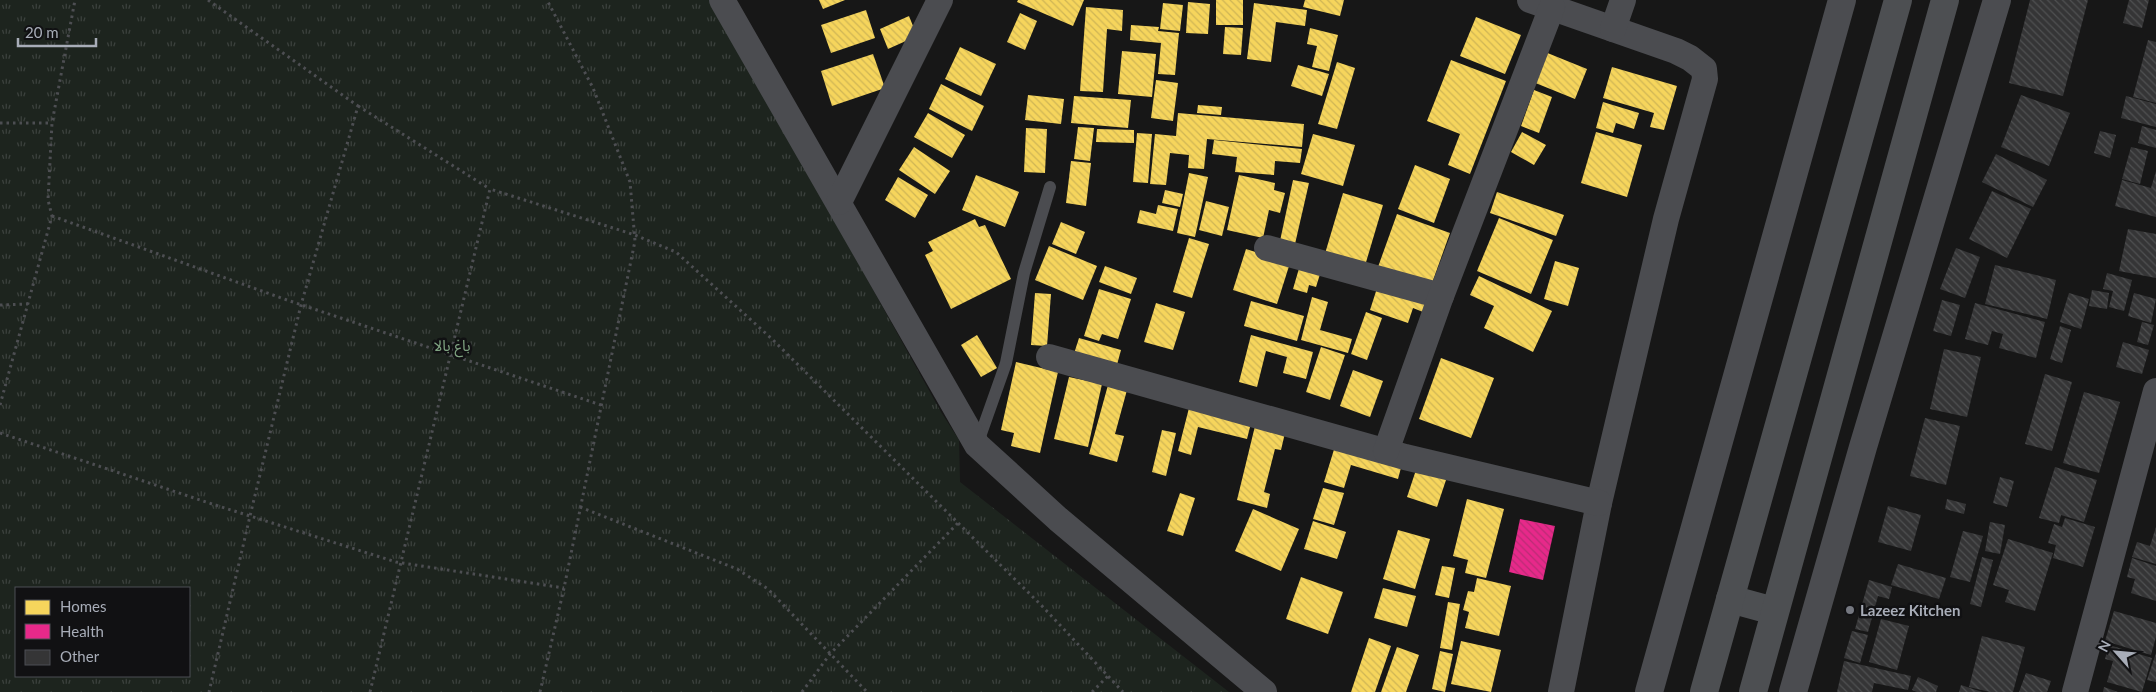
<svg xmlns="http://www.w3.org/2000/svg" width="2156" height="692" viewBox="0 0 2156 692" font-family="Lato,'Noto Sans Arabic',sans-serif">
<defs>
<pattern id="park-tufts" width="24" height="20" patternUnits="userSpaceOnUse" patternTransform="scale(1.25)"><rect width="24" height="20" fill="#1d241e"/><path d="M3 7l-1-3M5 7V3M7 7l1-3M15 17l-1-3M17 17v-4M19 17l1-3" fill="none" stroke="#3b413d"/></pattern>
<pattern id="homes-back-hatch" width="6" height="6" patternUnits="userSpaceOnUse" patternTransform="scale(1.25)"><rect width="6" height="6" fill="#f6d55c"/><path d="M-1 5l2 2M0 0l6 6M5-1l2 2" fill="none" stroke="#cfb555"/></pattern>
<pattern id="health-back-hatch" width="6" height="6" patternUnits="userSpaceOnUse" patternTransform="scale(1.25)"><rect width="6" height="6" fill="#e7298a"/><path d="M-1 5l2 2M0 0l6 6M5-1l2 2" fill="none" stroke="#ba2c75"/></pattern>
<pattern id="building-back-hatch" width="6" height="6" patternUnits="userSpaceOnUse" patternTransform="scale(1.25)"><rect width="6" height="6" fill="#353536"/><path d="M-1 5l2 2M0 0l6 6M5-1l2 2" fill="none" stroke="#4f5051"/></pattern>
</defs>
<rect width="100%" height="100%" fill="#171717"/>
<path fill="url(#park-tufts)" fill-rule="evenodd" d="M0 0H719L867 279 941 412 959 440 960 482 1229 692H0ZM16 588H189V676H16Z"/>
<g fill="url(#homes-back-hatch)">
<polygon points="819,0 845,0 823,9"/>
<polygon points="1018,0 1084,0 1073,26 1017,2"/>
<rect x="1216" y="0" width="27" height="25"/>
<polygon points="1305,0 1344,0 1340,16 1303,7"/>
<polygon points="1188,2 1210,4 1208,34 1186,33"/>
<polygon points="1163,3 1183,5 1180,31 1160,29"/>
<polygon points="1254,3 1307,10 1305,26 1276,22 1271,62 1247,59"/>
<polygon points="1086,7 1123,10 1122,31 1107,29 1103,92 1080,91"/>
<polygon points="866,10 875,38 831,53 821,25"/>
<polygon points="1020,13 1037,21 1025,50 1007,42"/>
<polygon points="909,16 917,36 888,49 880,29"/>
<polygon points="1476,17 1521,35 1505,74 1460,56"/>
<polygon points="1131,25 1159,27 1158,31 1179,33 1175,75 1158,74 1161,43 1130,40"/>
<polygon points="1225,27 1243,28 1241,55 1223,54"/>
<polygon points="1310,28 1338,35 1329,71 1312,67 1317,46 1307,44"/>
<polygon points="960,47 996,64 981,96 945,79"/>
<polygon points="1122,51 1156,54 1152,97 1118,94"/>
<polygon points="1545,52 1587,69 1575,99 1533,82"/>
<polygon points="873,54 885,88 832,106 821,71"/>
<polygon points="1451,60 1506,81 1470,174 1448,165 1460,134 1427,121"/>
<polygon points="1337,62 1355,68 1337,129 1318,124"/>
<polygon points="1298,65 1329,74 1322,96 1291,86"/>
<polygon points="1612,67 1677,86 1664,130 1650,127 1654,113 1603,98"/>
<polygon points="1156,80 1178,83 1173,121 1151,118"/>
<polygon points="941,84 984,106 972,131 929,109"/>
<polygon points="1534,90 1552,97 1539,133 1521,126"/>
<polygon points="1028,95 1064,99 1061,124 1025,120"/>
<polygon points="1074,96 1131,100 1128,128 1071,123"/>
<polygon points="1603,102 1639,113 1634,129 1616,123 1613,133 1596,128"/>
<polygon points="1198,105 1222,107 1221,115 1197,113"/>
<polygon points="928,113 965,135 952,158 914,137"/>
<polygon points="1178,113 1304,124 1302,147 1207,139 1204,169 1188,168 1189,155 1170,153 1166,185 1150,184 1155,134 1176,136"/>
<polygon points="1078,127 1094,128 1090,161 1074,159"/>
<polygon points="1026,128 1047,129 1045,173 1024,172"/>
<polygon points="1097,129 1134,130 1134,143 1096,142"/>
<polygon points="1522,132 1546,145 1534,165 1511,152"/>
<polygon points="1596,132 1642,145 1627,197 1581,183"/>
<polygon points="1137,133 1152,134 1148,183 1133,182"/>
<polygon points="1313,134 1355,145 1343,186 1301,174"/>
<polygon points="1214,140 1302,149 1300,163 1275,161 1274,175 1235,172 1237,157 1212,154"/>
<polygon points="914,147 950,171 935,194 899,170"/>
<polygon points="1071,161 1091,163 1086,206 1066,203"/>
<polygon points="1415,165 1450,179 1434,223 1398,209"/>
<polygon points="1189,173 1208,177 1195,237 1177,233"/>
<polygon points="976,175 1019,192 1005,227 962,210"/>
<polygon points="1239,175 1275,183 1274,190 1285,193 1280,213 1269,210 1263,238 1227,230"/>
<polygon points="898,177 928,195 915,218 885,200"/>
<polygon points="1293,180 1309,183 1295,244 1280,241"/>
<polygon points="1165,190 1183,194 1180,207 1162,203"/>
<polygon points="1497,192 1564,215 1556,236 1490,213"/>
<polygon points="1343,193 1383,205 1364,269 1324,257"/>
<polygon points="1206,201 1229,207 1222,236 1199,230"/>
<polygon points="1158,205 1178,209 1173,231 1137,223 1140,210 1156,214"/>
<polygon points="1397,214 1450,233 1431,286 1378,267"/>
<polygon points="1499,218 1553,240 1531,294 1477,271"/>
<polygon points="975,219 979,227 985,225 1011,279 951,309 925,255 933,251 928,242"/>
<polygon points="1061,222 1085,232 1076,254 1052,244"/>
<polygon points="1189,238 1209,244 1192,298 1173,292"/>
<polygon points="1049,246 1097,266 1083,300 1035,280"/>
<polygon points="1246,249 1290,263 1277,304 1233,290"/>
<polygon points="1555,261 1579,268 1568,306 1544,299"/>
<polygon points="1300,265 1321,271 1316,287 1309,285 1307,293 1293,289"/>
<polygon points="1105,266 1137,278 1131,294 1099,282"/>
<polygon points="1479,276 1552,311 1533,352 1484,328 1494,306 1470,295"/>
<polygon points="1379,282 1427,300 1423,312 1413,308 1408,323 1370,310"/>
<polygon points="1099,289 1131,299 1118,339 1102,334 1099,341 1084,336"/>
<polygon points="1035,293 1051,294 1047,346 1031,345"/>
<polygon points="1312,297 1328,302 1320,330 1352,339 1348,353 1301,340"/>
<polygon points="1251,301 1304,316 1297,341 1244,326"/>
<polygon points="1156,303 1185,312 1173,350 1144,342"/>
<polygon points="1366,312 1382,318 1367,360 1351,354"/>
<polygon points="977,335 997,368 981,377 961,345"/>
<polygon points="1251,335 1313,352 1306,379 1283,373 1287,357 1266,351 1257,387 1239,382"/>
<polygon points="1079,338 1121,350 1115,372 1072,360"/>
<polygon points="1321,347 1345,355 1330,400 1306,392"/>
<polygon points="1441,358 1494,378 1471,438 1419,419"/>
<polygon points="1016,362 1058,372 1040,453 1011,446 1014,433 1001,430"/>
<polygon points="1353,370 1383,381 1370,417 1340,406"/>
<polygon points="1069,377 1102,384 1088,447 1054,439"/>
<polygon points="1108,385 1127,390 1115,434 1124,436 1117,462 1089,454"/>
<polygon points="1189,408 1251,423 1247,439 1198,427 1191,455 1178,451"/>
<polygon points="1255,426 1285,433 1281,450 1275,449 1264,492 1270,494 1267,508 1237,500"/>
<polygon points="1162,430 1176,433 1166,476 1152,472"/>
<polygon points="1336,443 1402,464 1398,479 1351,465 1344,488 1324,482"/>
<polygon points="1417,467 1447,477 1437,507 1407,497"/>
<polygon points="1323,488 1344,493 1334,525 1313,519"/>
<polygon points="1180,493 1195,498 1183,536 1167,531"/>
<polygon points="1467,499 1504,509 1486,578 1465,573 1468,560 1453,556"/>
<polygon points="1253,509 1299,529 1281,571 1235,551"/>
<polygon points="1313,521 1346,532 1337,559 1304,549"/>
<polygon points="1398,530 1430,539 1415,589 1383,579"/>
<polygon points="1442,566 1455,568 1449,598 1435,595"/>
<polygon points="1301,577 1343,592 1328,634 1286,619"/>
<polygon points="1477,578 1511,586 1499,636 1465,628 1469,612 1463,610 1468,591 1474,592"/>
<polygon points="1383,588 1416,596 1407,627 1374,618"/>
<polygon points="1448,602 1460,604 1452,650 1440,648"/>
<polygon points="1369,638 1391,646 1375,692 1351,692"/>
<polygon points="1461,641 1501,650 1491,692 1451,684"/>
<polygon points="1397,647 1419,655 1406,692 1381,692"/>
<polygon points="1440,651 1453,654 1445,692 1432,689"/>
</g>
<polygon fill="url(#health-back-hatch)" points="1520,519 1555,526 1543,580 1509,572"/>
<g fill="url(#building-back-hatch)">
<polygon points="2030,0 2088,0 2063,96 2009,83"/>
<polygon points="2129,0 2149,0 2142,28 2123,23"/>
<polygon points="2148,40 2156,42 2156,103 2133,97"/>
<polygon points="2021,95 2070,113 2049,166 2001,147"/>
<polygon points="2126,96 2156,104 2156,127 2121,118"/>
<polygon points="2142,126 2156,130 2156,148 2138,143"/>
<polygon points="2100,131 2116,135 2110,158 2094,153"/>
<polygon points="2131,147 2148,151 2140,184 2122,179"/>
<polygon points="1996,154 2047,180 2033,207 1982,182"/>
<polygon points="2156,171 2156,217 2115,206 2122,180 2151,188"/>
<polygon points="1992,191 2031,209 2007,258 1969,239"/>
<polygon points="2128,229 2156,234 2156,278 2119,271"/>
<polygon points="1956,248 1980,257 1965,298 1940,289"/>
<polygon points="1995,265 2056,280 2047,319 1985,304"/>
<polygon points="2107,273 2132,280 2124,311 2109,307 2113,291 2103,289"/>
<polygon points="2092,290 2109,293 2107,309 2089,306"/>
<polygon points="2069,293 2089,299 2081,329 2060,322"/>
<polygon points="2134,293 2156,299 2151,323 2128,316"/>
<polygon points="1942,300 1960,305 1951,336 1933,331"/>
<polygon points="1975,303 2045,322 2036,358 1999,348 2003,334 1992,331 1988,345 1965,339"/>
<polygon points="2142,322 2154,325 2148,345 2137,342"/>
<polygon points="2060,326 2071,330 2062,363 2050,359"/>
<polygon points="2123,342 2149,350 2142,374 2116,367"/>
<polygon points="1944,349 1981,357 1967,417 1930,409"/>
<polygon points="2045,374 2072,382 2052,451 2025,444"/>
<polygon points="2084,392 2120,402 2099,473 2063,463"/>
<polygon points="1925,418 1960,426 1946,485 1910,476"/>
<polygon points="2055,467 2097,480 2084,522 2061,515 2059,523 2039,518"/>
<polygon points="2000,477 2014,481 2007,507 1993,503"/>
<polygon points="1947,499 1966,504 1964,514 1945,509"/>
<polygon points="1888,506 1921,515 1911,551 1878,542"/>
<polygon points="2065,518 2095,527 2083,567 2053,558 2056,545 2048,543 2054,524 2062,527"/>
<polygon points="1990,522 2005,525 2000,554 1985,551"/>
<polygon points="2156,527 2156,564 2132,557 2137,542 2150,546"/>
<polygon points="1963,531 1983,536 1970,582 1950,577"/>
<polygon points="2008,539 2053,553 2035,611 2005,602 2009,590 1993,585"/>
<polygon points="1982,557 1993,560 1981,607 1970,604"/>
<polygon points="2132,558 2156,566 2156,601 2131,593 2135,579 2127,577"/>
<polygon points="1898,564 1946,578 1939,599 1891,585"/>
<polygon points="1869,580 1892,587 1889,599 1878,596 1868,632 1855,629"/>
<polygon points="2114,611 2156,623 2156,637 2151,655 2105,641"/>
<polygon points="1881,619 1909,626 1897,670 1869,662"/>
<polygon points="1852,631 1868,635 1860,663 1844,658"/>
<polygon points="1982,636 2025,647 2013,692 1990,692 1969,687"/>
<polygon points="2109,645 2152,658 2142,692 2107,682 2113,661 2105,659"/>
<polygon points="2156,653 2156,682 2147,680"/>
<polygon points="1844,661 1911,676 1908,690 1874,683 1872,692 1837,692"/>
<polygon points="2026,673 2051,681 2047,692 2019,692"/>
<polygon points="1918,677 1938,686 1936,692 1917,692 1912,690"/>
<polygon points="1961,685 1982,692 1959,692"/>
<polygon points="2104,687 2118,692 2103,692"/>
</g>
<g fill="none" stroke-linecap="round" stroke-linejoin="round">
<g stroke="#4d4e52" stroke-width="3" stroke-dasharray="2.5 4" stroke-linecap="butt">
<polyline points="208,0 358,106 301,305 250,516 209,692"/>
<polyline points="358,106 490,189"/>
<polyline points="0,123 52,123"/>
<polyline points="52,216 287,300 601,405"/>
<polyline points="0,305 28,304"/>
<polyline points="0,405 52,216 48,200 52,123 75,0"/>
<polyline points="0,433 212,504 396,562 564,588"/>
<polyline points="580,507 737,569 768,589 867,692"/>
<polyline points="370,692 490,189 635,235 676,252 772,339 1042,606 1123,692"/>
<polyline points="540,692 564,588 635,241 630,182 593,88 547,0"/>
<polyline points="802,692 830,654 958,523"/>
<polyline points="1092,692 1108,676"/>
</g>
<polyline stroke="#4b4c50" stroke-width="12" points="977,445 1006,363 1024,273 1050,187"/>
<g stroke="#4b4c50" stroke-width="26">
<polyline points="722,0 977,445 1058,519 1264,692"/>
<polyline points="1530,0 1676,51 1690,58 1704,69 1705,79 1666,219 1599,503 1561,692"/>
<polyline points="1613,29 1623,0"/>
<polyline points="839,202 940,0"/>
<polyline points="1267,248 1441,296"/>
<polyline points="1049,357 1405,457 1599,503"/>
<polyline points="1386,451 1441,296 1552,7"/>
<polyline points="2075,692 2156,391"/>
</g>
<g stroke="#4b4c50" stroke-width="28">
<polyline points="1649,692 1842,0"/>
<polyline points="1793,692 1863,447 1997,0"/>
</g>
<g stroke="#4d4f52" stroke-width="28">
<polyline points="1730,599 1774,611"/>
<polyline points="1704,692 1898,0"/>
<polyline points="1753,692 1945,0"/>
</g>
</g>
<circle fill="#757880" stroke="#111113" stroke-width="2" cx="1850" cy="610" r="5"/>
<g text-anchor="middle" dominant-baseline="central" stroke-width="5" stroke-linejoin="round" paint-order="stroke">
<g font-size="15" fill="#7fa381" stroke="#111113">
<text x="452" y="345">باغ بالا</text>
</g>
<g font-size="15" font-weight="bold" fill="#a8adb8" stroke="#111113" text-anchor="start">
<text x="1860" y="610">Lazeez Kitchen</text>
</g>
</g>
<rect x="15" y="587" width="175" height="90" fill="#111113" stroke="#4d4f55"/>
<rect x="25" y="600" width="25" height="15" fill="#f6d55c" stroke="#4d4f55"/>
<text x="60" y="612" font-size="15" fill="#a8adb8">Homes</text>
<rect x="25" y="624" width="25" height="15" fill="#e7298a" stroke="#4d4f55"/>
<text x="60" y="637" font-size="15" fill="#a8adb8">Health</text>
<rect x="25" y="650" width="25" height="15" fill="#353536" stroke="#4d4f55"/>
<text x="60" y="662" font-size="15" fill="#a8adb8">Other</text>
<g transform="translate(2116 652) rotate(297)" stroke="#111113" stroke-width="4" paint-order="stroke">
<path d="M0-4L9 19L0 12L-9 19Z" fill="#a8adb8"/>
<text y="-8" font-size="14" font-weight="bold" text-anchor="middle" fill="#a8adb8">N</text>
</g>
<path d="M18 38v8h78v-8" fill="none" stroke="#a8adb8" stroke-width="2.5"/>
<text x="25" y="38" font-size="15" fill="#a8adb8" stroke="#111113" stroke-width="4" paint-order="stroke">20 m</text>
</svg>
